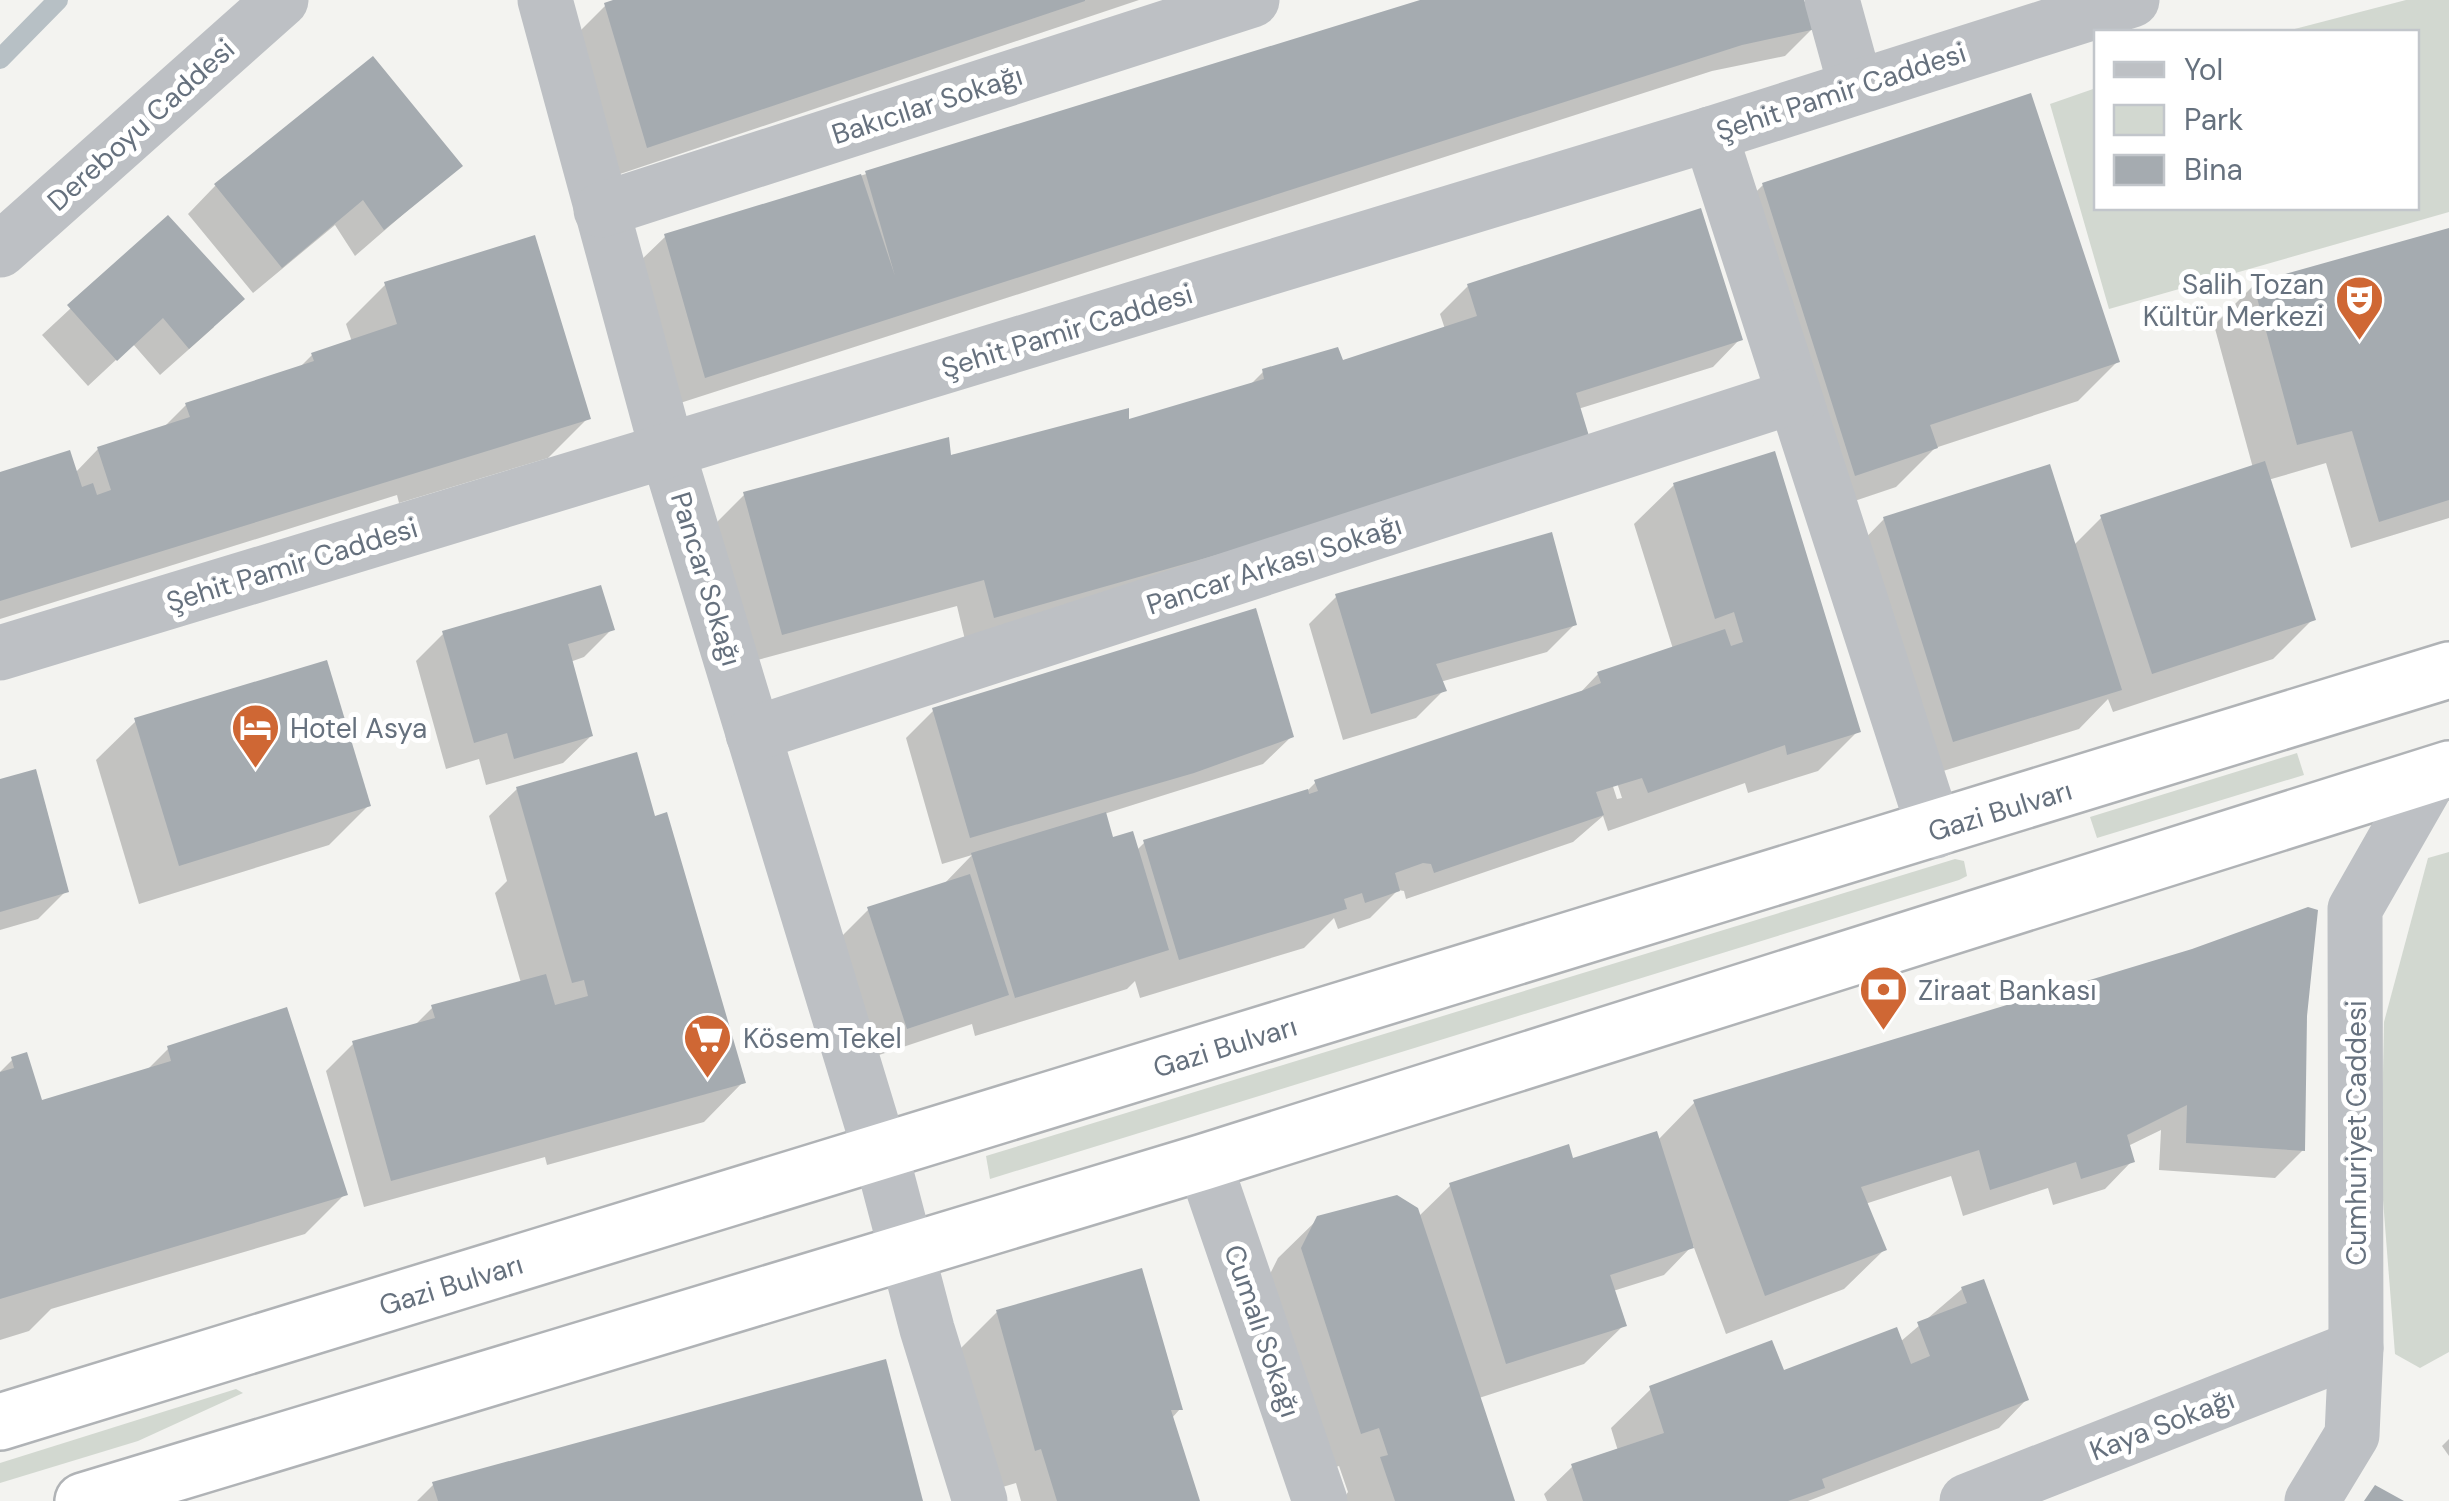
<svg xmlns="http://www.w3.org/2000/svg" width="2449" height="1501" viewBox="0 0 2449 1501" font-family="'DM Sans',sans-serif">
<rect width="100%" height="100%" fill="#f3f3f0"/>
<g fill="#d2d8d0">
<polygon points="2406,0 2449,0 2449,212 2109,309 2050,104 2096,88 2096,208 2416,208 2416,32 2283,32"/>
<polygon points="2297,753 2304,775 2097,838 2090,817"/>
<polygon points="2449,852 2449,1352 2420,1368 2395,1354 2381,1174 2384,1022 2428,858"/>
<polygon points="1955,859 1964,861 1967,876 1959,880 990,1179 986,1156"/>
<polygon points="236,1389 243,1393 138,1441 0,1483 0,1463"/>
</g>
<g fill="#0003" fill-rule="evenodd">
<polygon points="621,0 1139,0 620,174 578,33 606,5"/>
<polygon points="1428,0 1802,0 1813,28 1785,56 1712,71 677,404 638,263 666,236"/>
<polygon points="373,60 460,165 355,256 335,225 253,293 188,214 215,186"/>
<polygon points="1763,185 2117,362 2078,401 1935,448 1896,487 1816,514 1723,224"/>
<polygon points="168,218 214,327 160,375 133,344 88,386 42,335"/>
<polygon points="2449,231 2449,518 2351,548 2326,463 2268,480 2313,619 2273,659 2113,712 2108,699 2079,729 1914,780 1845,559 1884,519 2074,545 2102,517 2253,468 2214,325 2254,285"/>
<polygon points="386,284 588,418 548,458 399,503 397,495 0,619 0,475 75,473 98,449 163,428 186,405 299,368 312,355 352,342 346,324"/>
<polygon points="1468,286 1740,339 1713,367 1578,409 1586,435 966,644 957,606 754,661 717,522 745,494 1127,422 1248,387 1264,371 1342,363 1445,329 1440,314"/>
<path d="M1674 485 1858 731 1818 771 1748 793 1745 783 1608 831 1603 816 1573 842 1406 899 1404 891 1398 890 1370 918 1338 929 1334 918 1304 948 1140 998 1135 981 1127 989 975 1036 972 1024 879 1055 841 937 868 910 942 886 972 855 942 864 906 738 934 710 1291 737 1263 764 1104 814 1112 841 1137 850 1145 842 1305 793 1316 782 1578 695 1598 674 1673 649 1634 524ZM1585 700H1590L1622 798 1617 799Z"/>
<polygon points="1337,596 1575,624 1547,652 1440,682 1444,690 1416,718 1343,740 1309,624"/>
<polygon points="612,629 584,657 570,662 591,736 563,763 486,785 479,759 446,769 416,661 444,633"/>
<polygon points="136,721 368,806 329,845 139,904 96,760"/>
<polygon points="0,781 66,891 38,919 0,930"/>
<polygon points="517,789 654,819 743,1082 704,1122 547,1165 545,1157 364,1207 326,1071 354,1043 413,1027 433,1007 521,983 495,893 507,881 489,816"/>
<polygon points="2305,1016 2303,1150 2275,1178 2159,1170 2161,1130 2128,1146 2132,1161 2105,1189 2053,1205 2048,1188 1963,1216 1951,1176 1865,1204 1884,1250 1844,1289 1726,1334 1693,1245 1664,1275 1613,1291 1624,1325 1584,1364 1479,1398 1514,1501 1342,1501 1348,1492 1339,1466 1321,1472 1262,1290 1278,1258 1319,1218 1418,1217 1451,1185 1658,1140 1695,1102"/>
<polygon points="168,1049 345,1194 305,1234 51,1309 29,1331 0,1340 0,1072 13,1059 41,1105 145,1072"/>
<polygon points="1962,1289 2026,1400 1999,1428 1808,1501 1547,1501 1544,1494 1572,1467 1618,1451 1611,1428 1651,1389 1782,1375 1900,1342"/>
<polygon points="997,1312 1180,1409 1171,1419 1197,1501 1021,1501 1016,1483 996,1489 957,1352"/>
<polygon points="2449,1439 2449,1456 2442,1446"/>
<polygon points="434,1484 920,1501 417,1501"/>
</g>
<g fill="none" stroke-linecap="round" stroke-linejoin="round">
<polyline stroke="#b7c0c5" stroke-width="20" points="0,59 58,0"/>
</g>
<g fill="#a5abb0">
<polygon points="613,0 1085,0 1085,1 647,148 604,3"/>
<polygon points="1420,0 1804,0 1816,29 1742,45 705,378 664,234 861,174 895,276 865,171"/>
<polygon points="373,56 463,166 384,230 363,200 282,268 214,184"/>
<polygon points="2031,93 2120,362 1930,425 1938,448 1855,476 1762,183"/>
<polygon points="1701,208 1743,340 1576,393 1589,436 1308,529 994,618 984,580 782,635 743,492 949,437 951,455 1129,408 1129,419 1264,379 1262,369 1338,347 1343,360 1477,316 1467,284"/>
<polygon points="168,215 245,299 189,349 163,318 117,361 67,305"/>
<polygon points="2449,228 2449,500 2379,522 2352,431 2297,445 2253,283"/>
<polygon points="535,235 591,419 0,601 0,472 70,450 82,487 93,483 97,495 111,490 97,447 190,417 185,403 314,361 311,353 397,324 384,282"/>
<polygon points="1775,451 1861,732 1787,755 1785,745 1648,793 1642,778 1596,792 1604,815 1434,873 1431,864 1423,863 1395,873 1400,891 1365,903 1362,893 1344,899 1347,909 1179,960 1143,840 1308,789 1309,794 1318,791 1314,780 1584,690 1601,683 1597,672 1725,629 1731,646 1743,642 1734,612 1715,619 1673,483"/>
<polygon points="2265,461 2316,620 2152,674 2100,515"/>
<polygon points="2050,464 2122,690 1953,742 1883,517"/>
<polygon points="1552,532 1577,625 1436,664 1447,691 1371,714 1335,594"/>
<polygon points="601,585 615,630 568,644 593,736 514,759 507,733 474,743 442,631"/>
<polygon points="1256,608 1294,737 1194,773 970,838 932,708"/>
<polygon points="327,660 371,806 179,866 134,718"/>
<polygon points="637,752 655,816 667,812 746,1083 391,1181 352,1041 435,1018 431,1005 546,974 555,1005 588,996 584,980 572,983 516,787"/>
<polygon points="36,769 69,892 0,912 0,779"/>
<polygon points="1106,812 1113,837 1133,831 1169,950 1015,998 971,853"/>
<polygon points="970,874 1009,995 907,1029 867,907"/>
<polygon points="2308,907 2318,910 2307,1016 2305,1151 2186,1143 2187,1105 2127,1135 2135,1162 2081,1179 2076,1162 1990,1190 1979,1150 1861,1187 1887,1250 1765,1296 1693,1100 2192,949"/>
<polygon points="287,1007 348,1195 0,1299 0,1072 14,1068 11,1057 27,1052 42,1100 171,1061 167,1046"/>
<polygon points="1657,1131 1694,1248 1610,1275 1627,1326 1506,1364 1449,1183 1569,1144 1573,1158"/>
<polygon points="1397,1195 1418,1208 1515,1501 1395,1501 1380,1457 1388,1455 1379,1428 1361,1434 1301,1248 1317,1216"/>
<polygon points="1142,1268 1183,1410 1171,1410 1200,1501 1057,1501 1041,1449 1035,1451 996,1310"/>
<polygon points="1984,1279 2029,1400 1822,1479 1825,1488 1788,1501 1583,1501 1571,1464 1664,1433 1649,1386 1772,1340 1784,1370 1897,1327 1911,1364 1930,1356 1917,1322 1967,1303 1961,1287"/>
<polygon points="886,1359 923,1501 438,1501 432,1482"/>
<polygon points="2375,1485 2404,1501 2364,1501"/>
</g>
<g fill="none" stroke-linecap="round" stroke-linejoin="round">
<defs>
<g id="highway">
<polyline points="0,1422 2449,670"/>
<polyline points="83,1501 1204,1162 2449,769"/>
</g>
</defs>
<use href="#highway" stroke="#b0b3b6" stroke-width="60"/>
<g stroke="#bdc0c4" stroke-width="55">
<polyline points="545,0 668,453 881,1154 927,1329 980,1501"/>
<polyline points="1832,0 1856,87"/>
<polyline points="1710,134 1935,831"/>
<polyline points="601,210 1252,0"/>
<polyline points="0,250 281,0"/>
<polyline points="0,653 1710,134 2132,0"/>
<polyline points="753,734 1794,396"/>
<polyline points="1204,1162 1320,1501"/>
<polyline points="1967,1501 2356,1348"/>
<polyline points="2312,1501 2352,1435 2356,1348 2355,909 2432,774"/>
</g>
<use href="#highway" stroke="#fff" stroke-width="55"/>
</g>
<defs>
<symbol id="theatre-pin" viewBox="-11 -11 22 30"><path d="M0 17L-7.5 6A9.5 9.5 0 1 1 7.5 6Z" fill="#cf6734" stroke="#fff"/><path d="M-5-5.5Q0-4 5-5.5V0Q5 5 0 6Q-5 5-5 0ZM-3.3-2.5H-1v1.5H-3.3ZM1-2.5H3.3v1.5H1ZM-2.8 1Q0 5.5 2.8 1Z" fill="#fff"/></symbol>
<symbol id="hotel-pin" viewBox="-11 -11 22 30"><path d="M0 17L-7.5 6A9.5 9.5 0 1 1 7.5 6Z" fill="#cf6734" stroke="#fff"/><path d="M-6-4.5h1.5V1H6V5H4.5V3h-9V5H-6ZM-4 0a1.8 1.8 0 1 1 3.6 0ZM.5 0V-2.5h3Q6-2.5 6 0Z" fill="#fff"/></symbol>
<symbol id="bank-pin" viewBox="-11 -11 22 30"><path d="M0 17L-7.5 6A9.5 9.5 0 1 1 7.5 6Z" fill="#cf6734" stroke="#fff"/><path d="M-6-4H6V4H-6ZM0-2.3a2.3 2.3 0 1 0 0 4.6a2.3 2.3 0 1 0 0-4.6Z" fill="#fff"/></symbol>
<symbol id="supermarket-pin" viewBox="-11 -11 22 30"><path d="M0 17L-7.5 6A9.5 9.5 0 1 1 7.5 6Z" fill="#cf6734" stroke="#fff"/><path d="M-6-5.5h2.5l.6 2H6L4.5 2H-2.5L-4.4-4H-6ZM-1.5 3.2a1.3 1.3 0 1 0 .1 0ZM3 3.2a1.3 1.3 0 1 0 .1 0Z" fill="#fff"/></symbol>
</defs>
<g fill-rule="evenodd">
<use href="#theatre-pin" x="2332" y="272" width="55" height="75"/>
<use href="#hotel-pin" x="228" y="700" width="55" height="75"/>
<use href="#bank-pin" x="1856" y="962" width="55" height="75"/>
<use href="#supermarket-pin" x="680" y="1010" width="55" height="75"/>
</g>
<g text-anchor="middle" dominant-baseline="central" stroke-width="10" stroke-linejoin="round" paint-order="stroke">
<g font-size="28" fill="#66717e" stroke="#fff">
<text transform="translate(1841 92) rotate(-18)">Şehit Pamir Caddesi</text>
<text transform="translate(927 105) rotate(-18)">Bakıcılar Sokağı</text>
<text transform="translate(141 125) rotate(-42)">Dereboyu Caddesi</text>
<text transform="translate(1067 331) rotate(-17)">Şehit Pamir Caddesi</text>
<text transform="translate(292 565) rotate(-17)">Şehit Pamir Caddesi</text>
<text transform="translate(1274 565) rotate(-18)">Pancar Arkası Sokağı</text>
<text transform="translate(706 579) rotate(73)">Pancar Sokağı</text>
<text transform="translate(2000 811) rotate(-17)">Gazi Bulvarı</text>
<text transform="translate(1225 1047) rotate(-17)">Gazi Bulvarı</text>
<text transform="translate(2356 1133) rotate(-90)">Cumhuriyet Caddesi</text>
<text transform="translate(451 1285) rotate(-17)">Gazi Bulvarı</text>
<text transform="translate(1262 1331) rotate(71)">Cumalı Sokağı</text>
<text transform="translate(2162 1425) rotate(-21)">Kaya Sokağı</text>
</g>
<g font-size="28" fill="#66717e" stroke="#fff" text-anchor="start">
<text x="2324" y="284" text-anchor="end">Salih Tozan<tspan x="2324" dy="32">Kültür Merkezi</tspan></text>
<text x="290" y="728">Hotel Asya</text>
<text x="1918" y="990">Ziraat Bankası</text>
<text x="743" y="1038">Kösem Tekel</text>
</g>
</g>
<rect x="2094" y="30" width="325" height="180" fill="#ffffff" stroke="#c2c6cb" stroke-width="2.5"/>
<rect x="2114" y="62" width="50" height="15" fill="#bdc0c4" stroke="#c2c6cb" stroke-width="2.5"/>
<text x="2184" y="80" font-size="30" fill="#66717e">Yol</text>
<rect x="2114" y="105" width="50" height="30" fill="#d2d8d0" stroke="#c2c6cb" stroke-width="2.5"/>
<text x="2184" y="130" font-size="30" fill="#66717e">Park</text>
<rect x="2114" y="155" width="50" height="30" fill="#a5abb0" stroke="#c2c6cb" stroke-width="2.5"/>
<text x="2184" y="180" font-size="30" fill="#66717e">Bina</text>
</svg>
